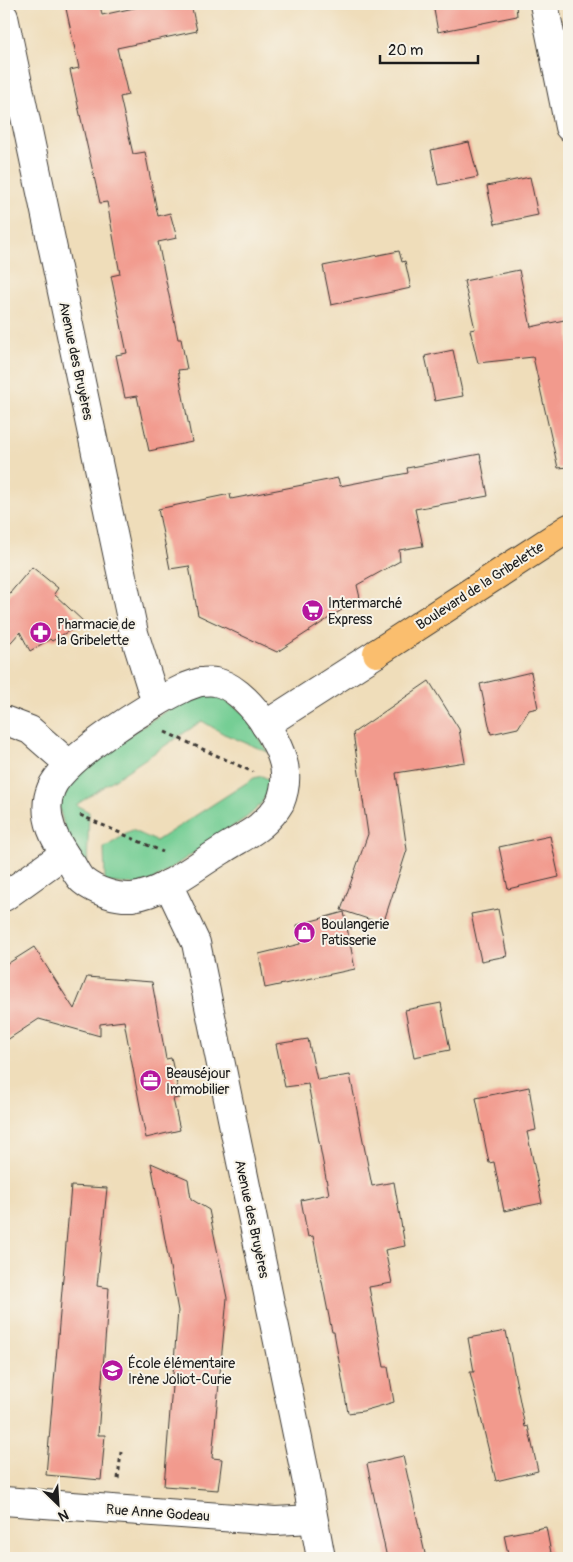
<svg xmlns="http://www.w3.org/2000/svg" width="573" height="1562" viewBox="0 0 573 1562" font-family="Pangolin,sans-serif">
<rect width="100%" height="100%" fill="#f7f3e8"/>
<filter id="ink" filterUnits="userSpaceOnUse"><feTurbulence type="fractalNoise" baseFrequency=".02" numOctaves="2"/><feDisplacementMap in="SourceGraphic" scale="10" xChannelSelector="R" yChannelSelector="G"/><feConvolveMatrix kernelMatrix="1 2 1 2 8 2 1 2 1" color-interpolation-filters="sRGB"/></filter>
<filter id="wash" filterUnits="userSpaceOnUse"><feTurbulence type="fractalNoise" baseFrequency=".0096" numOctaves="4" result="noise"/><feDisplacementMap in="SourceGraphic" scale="20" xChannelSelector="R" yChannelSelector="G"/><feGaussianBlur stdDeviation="1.12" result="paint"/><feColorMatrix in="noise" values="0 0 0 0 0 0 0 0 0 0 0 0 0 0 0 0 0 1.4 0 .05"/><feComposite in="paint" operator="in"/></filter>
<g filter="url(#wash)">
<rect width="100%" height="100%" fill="#efddba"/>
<g fill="#75ce94" stroke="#487558">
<polygon points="204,694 220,697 245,714 268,752 224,734 202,721 76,805 89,812 87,867 66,835 59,806 62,792 77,770 176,704"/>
<path d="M262 776 272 781C266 798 262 805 247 817L152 881 137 885 105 882 104 848 132 830 156 841 254 778Z"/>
</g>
<g id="blocks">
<g fill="#f29a8d">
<polygon points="65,4 100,4 102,15 152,4 191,4 197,31 117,48 128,95 120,97 133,154 145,152 158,216 170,213 177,238 158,242 178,339 181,339 187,369 178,370 192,442 149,451 137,396 125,398 116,355 127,353 111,276 120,274 107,202 100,203 70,70 79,68"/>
<polygon points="433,4 516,4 517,16 438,32"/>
<polygon points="469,142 478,177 438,185 431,150"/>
<polygon points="530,177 538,215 495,224 487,186"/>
<polygon points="399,251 402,262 405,261 411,288 331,305 323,266"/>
<polygon points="519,270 531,327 569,319 569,467 558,468 533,357 478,363 470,330 475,329 464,281"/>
<polygon points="453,350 463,396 435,401 425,356"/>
<polygon points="480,454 488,496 415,509 423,546 399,550 400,561 357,585 360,598 277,652 198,615 189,566 170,569 158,509 230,494 231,499 338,478 340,486 408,473 407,468"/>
<polygon points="32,567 58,588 54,594 84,622 52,641 50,639 30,651 20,632 4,650 4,600"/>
<polygon points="531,672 538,708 529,710 518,728 491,734 480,684"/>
<polygon points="429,681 459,729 465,762 396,773 407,850 383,924 341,910 368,834 353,733"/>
<polygon points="550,836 559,877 508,889 499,847"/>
<polygon points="498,909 507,956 481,961 471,914"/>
<polygon points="344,912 355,969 265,988 259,954 300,944 297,925"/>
<polygon points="34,947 74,1009 87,977 152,982 166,1059 171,1058 180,1098 173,1099 180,1130 146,1138 124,1021 100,1024 100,1036 39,1019 4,1042 4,966"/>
<polygon points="441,1003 450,1050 414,1057 405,1010"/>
<polygon points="308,1039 317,1080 350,1075 372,1186 394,1182 405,1246 385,1250 392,1283 369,1287 384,1367 388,1367 394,1402 363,1411 348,1413 334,1332 332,1332 313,1236 308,1237 301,1200 329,1194 308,1084 285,1087 276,1044"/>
<polygon points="529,1087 536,1130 527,1132 542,1203 504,1211 494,1162 489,1163 476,1098"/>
<polygon points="151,1163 188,1179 191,1199 209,1210 227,1298 212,1458 222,1459 218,1490 164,1486 178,1311"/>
<polygon points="71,1186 107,1188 97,1286 109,1288 98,1435 105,1435 101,1480 46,1475"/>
<polygon points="506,1331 525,1427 528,1426 538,1471 496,1481 470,1372 474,1372 468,1338"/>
<polygon points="403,1456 426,1558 387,1558 367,1464"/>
<polygon points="546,1527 552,1558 509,1558 504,1535"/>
</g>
</g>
</g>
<g filter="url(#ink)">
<use href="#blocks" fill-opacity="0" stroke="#3c3934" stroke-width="1"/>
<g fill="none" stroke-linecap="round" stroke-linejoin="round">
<defs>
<g id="minor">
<polyline points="544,4 569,127"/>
<polyline points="4,17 134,633 156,703"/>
<path d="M200 682C204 682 210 681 215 682 245 686 284 744 285 773 286 784 284 793 280 803 276 810 267 820 260 826 249 835 234 842 222 850 196 866 162 894 132 897 116 898 95 891 83 881 78 877 75 870 72 865 56 843 40 816 51 789 62 759 152 703 182 689 187 686 194 684 200 682Z"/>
<polyline points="4,720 30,730 69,764"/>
<polyline points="265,725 377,653"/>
<polyline points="168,884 196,943 306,1478 321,1558"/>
<polyline points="4,897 64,854"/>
<polyline points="4,1501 275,1521 313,1519"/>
</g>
<polyline id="major" points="377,653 569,528"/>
</defs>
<use href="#minor" stroke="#3c3934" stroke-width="30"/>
<use href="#major" stroke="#3c3934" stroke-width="30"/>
<g stroke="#3c3934" stroke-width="3" stroke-dasharray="4 4" stroke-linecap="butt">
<polyline points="165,732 253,772"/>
<polyline points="80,815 163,852"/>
<polyline points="118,1479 121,1452"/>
</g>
<use href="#minor" stroke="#fff" stroke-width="28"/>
<use href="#major" stroke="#fabe6e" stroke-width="28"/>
</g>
</g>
<defs>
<symbol id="supermarket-disc" viewBox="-11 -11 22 22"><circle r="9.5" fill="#b5179e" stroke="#f7f3e8"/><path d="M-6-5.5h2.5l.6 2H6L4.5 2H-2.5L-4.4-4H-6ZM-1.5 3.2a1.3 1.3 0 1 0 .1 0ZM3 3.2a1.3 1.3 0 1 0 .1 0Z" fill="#fff"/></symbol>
<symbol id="pharmacy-disc" viewBox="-11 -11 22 22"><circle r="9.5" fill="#b5179e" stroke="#f7f3e8"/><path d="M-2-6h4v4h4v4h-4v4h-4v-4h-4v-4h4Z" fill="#fff"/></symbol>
<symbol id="shop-disc" viewBox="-11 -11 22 22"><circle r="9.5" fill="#b5179e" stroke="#f7f3e8"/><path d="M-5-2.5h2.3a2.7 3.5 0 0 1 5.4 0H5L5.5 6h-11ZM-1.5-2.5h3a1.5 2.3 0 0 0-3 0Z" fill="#fff"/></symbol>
<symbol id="office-disc" viewBox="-11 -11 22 22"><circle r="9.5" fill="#b5179e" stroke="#f7f3e8"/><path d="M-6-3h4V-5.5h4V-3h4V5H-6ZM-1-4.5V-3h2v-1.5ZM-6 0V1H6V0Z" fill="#fff"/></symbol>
<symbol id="school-disc" viewBox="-11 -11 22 22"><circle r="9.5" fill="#b5179e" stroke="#f7f3e8"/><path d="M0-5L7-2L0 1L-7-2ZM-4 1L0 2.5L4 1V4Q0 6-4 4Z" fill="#fff"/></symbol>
</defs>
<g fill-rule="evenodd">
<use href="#supermarket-disc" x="300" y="598" width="25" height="25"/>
<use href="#pharmacy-disc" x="28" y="620" width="25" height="25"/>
<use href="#shop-disc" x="292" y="920" width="25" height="25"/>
<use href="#office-disc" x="138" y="1068" width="25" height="25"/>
<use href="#school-disc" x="100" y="1358" width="25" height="25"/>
</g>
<g text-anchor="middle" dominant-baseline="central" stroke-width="4" stroke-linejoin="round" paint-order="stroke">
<g font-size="14" fill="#1c1c1c" stroke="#f7f3e8">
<text transform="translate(76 361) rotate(78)">Avenue des Bruyères</text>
<text transform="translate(480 586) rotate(-33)">Boulevard de la Gribelette</text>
<text transform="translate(252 1219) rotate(78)">Avenue des Bruyères</text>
<text transform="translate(158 1513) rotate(4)">Rue Anne Godeau</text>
</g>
<g font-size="14" fill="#1c1c1c" stroke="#f7f3e8" text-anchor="start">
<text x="328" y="603">Intermarché<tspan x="328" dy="16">Express</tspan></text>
<text x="57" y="624">Pharmacie de<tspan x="57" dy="16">la Gribelette</tspan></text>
<text x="321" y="924">Boulangerie<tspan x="321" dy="16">Patisserie</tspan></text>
<text x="166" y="1073">Beauséjour<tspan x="166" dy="16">Immobilier</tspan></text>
<text x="128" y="1363">École élémentaire<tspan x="128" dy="16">Irène Joliot-Curie</tspan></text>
</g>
</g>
<rect width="573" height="1562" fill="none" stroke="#f7f3e8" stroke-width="20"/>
<g transform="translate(58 1504) rotate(155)" stroke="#f7f3e8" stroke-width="4" paint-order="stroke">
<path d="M0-4L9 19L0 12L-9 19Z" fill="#1c1c1c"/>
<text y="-8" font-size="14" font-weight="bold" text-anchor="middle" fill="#1c1c1c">N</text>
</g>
<path d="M380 55v8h98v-8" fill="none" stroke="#1c1c1c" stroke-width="2.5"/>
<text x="388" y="55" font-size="15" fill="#1c1c1c" stroke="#f7f3e8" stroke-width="4" paint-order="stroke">20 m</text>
</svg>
